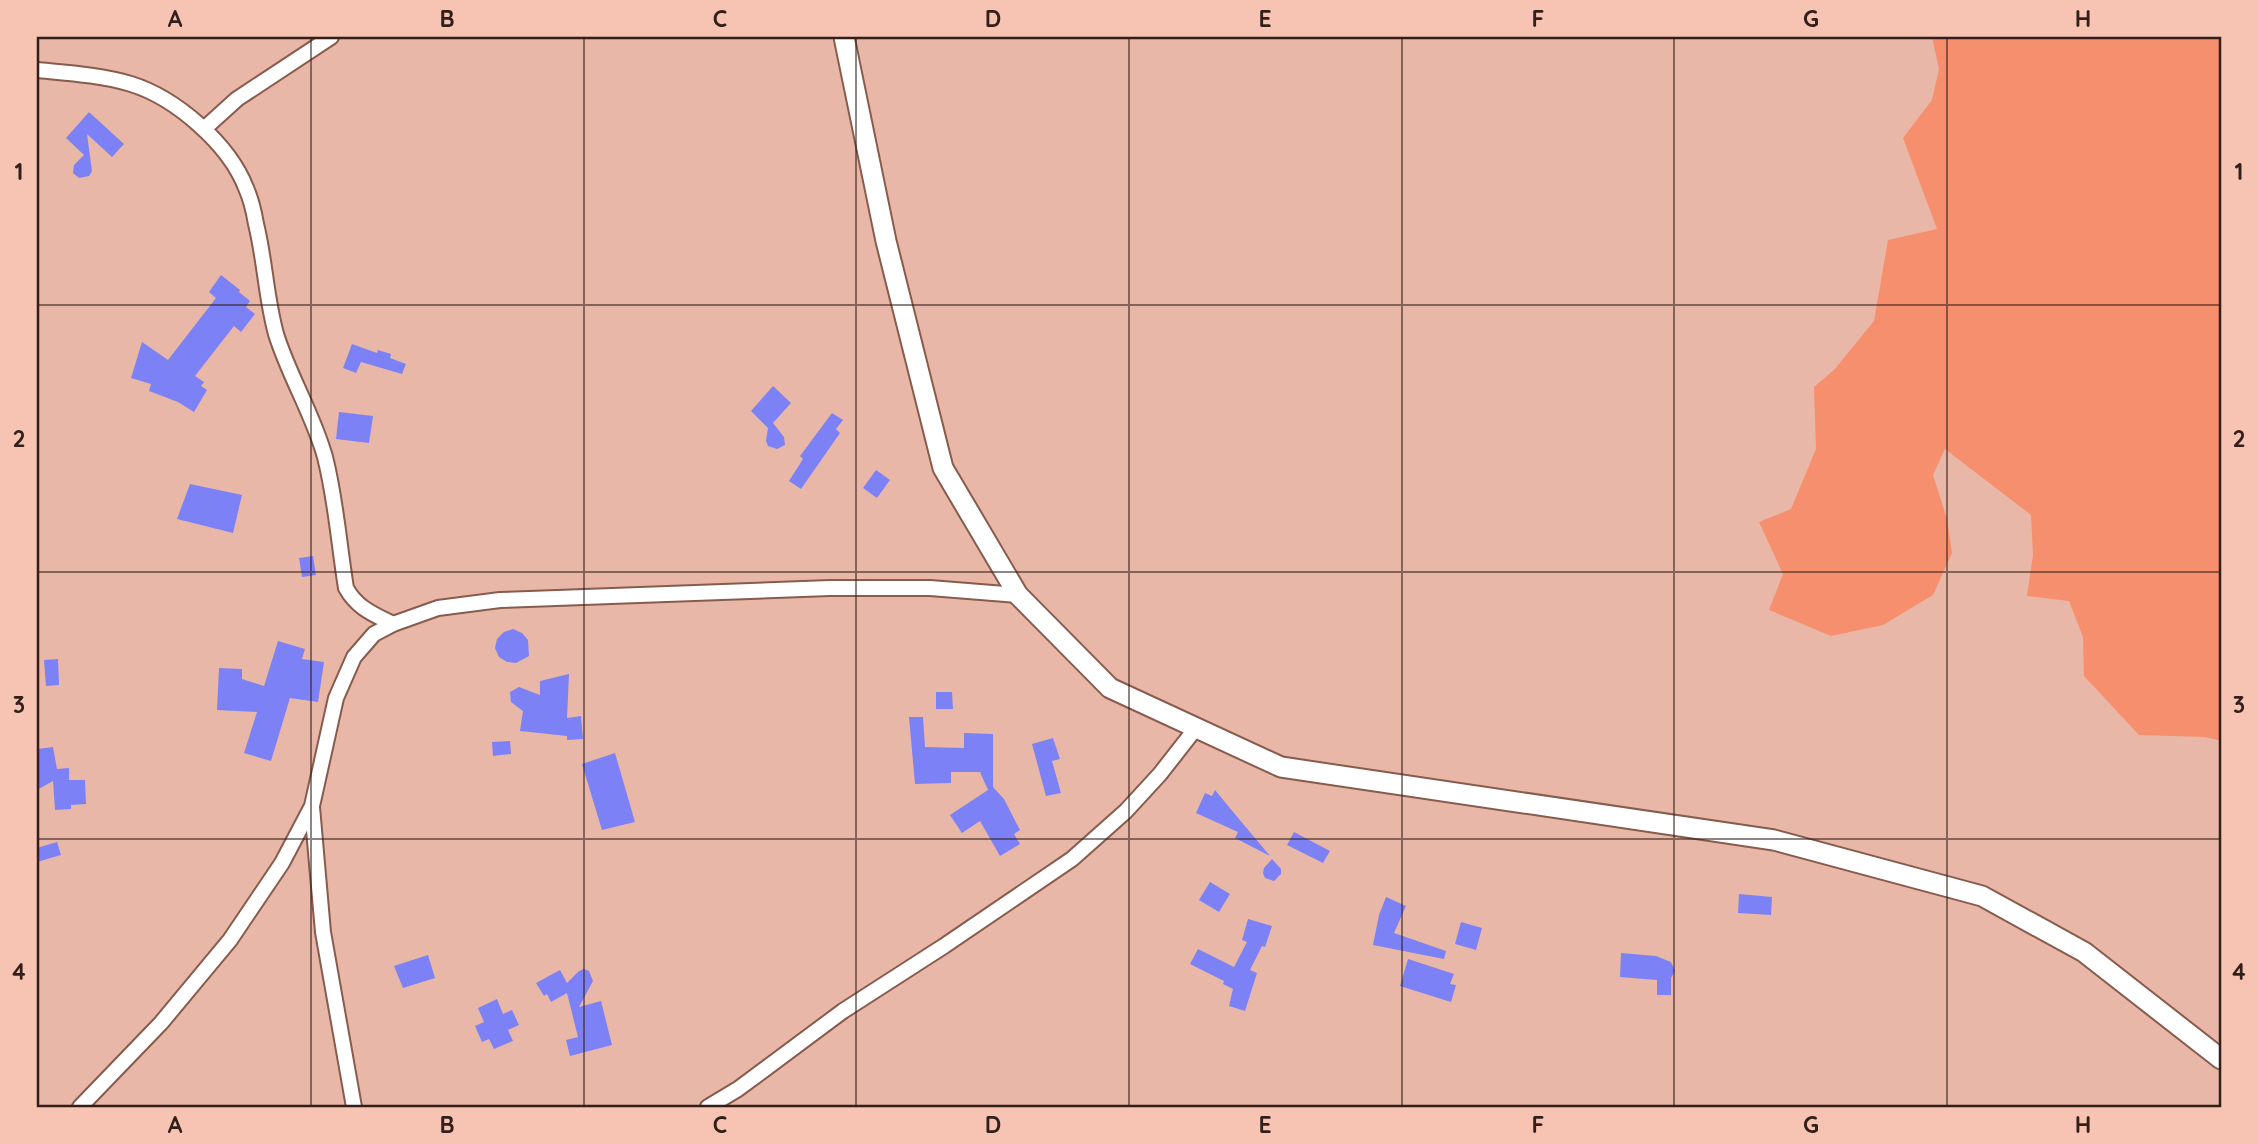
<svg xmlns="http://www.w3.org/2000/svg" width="2258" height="1144" viewBox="0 0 2258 1144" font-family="Quicksand,sans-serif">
<rect width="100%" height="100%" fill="#e9b7a7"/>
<polygon fill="#f68f6e" points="1932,37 2221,37 2221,741 2205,737 2139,735 2084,676 2083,637 2069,601 2027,596 2033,555 2031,515 1945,449 1933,475 1947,519 1952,553 1933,595 1883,625 1831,636 1769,610 1783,574 1759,522 1791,509 1816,449 1814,387 1834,370 1874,321 1888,240 1937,229 1903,138 1932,100 1939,69"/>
<g fill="#7c82f5">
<polygon points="89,112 124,144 112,157 87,134 92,171 89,176 79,178 73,173 74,165 84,155 66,138"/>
<polygon points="221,275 240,290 239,292 250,301 246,307 255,314 241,332 234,326 195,376 204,382 201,386 207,390 194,412 178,402 149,391 151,384 131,378 142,342 168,360 216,298 209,292"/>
<polygon points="352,344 377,353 378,350 391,354 390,358 406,364 402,374 361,362 356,373 343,368"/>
<polygon points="773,386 791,403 773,423 784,437 785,445 777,449 768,446 766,441 768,428 751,411"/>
<polygon points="339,412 373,416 369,443 336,439"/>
<polygon points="832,413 843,420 836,429 840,433 801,489 789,481 803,459 800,456"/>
<polygon points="876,470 890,480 877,498 863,488"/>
<polygon points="190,484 242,495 233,533 177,519"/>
<polygon points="313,556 316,575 302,577 299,558"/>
<polygon points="513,629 522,633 528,640 529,656 516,663 507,662 499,657 495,648 497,639 504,632"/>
<polygon points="278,641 305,649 302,659 324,662 318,702 290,698 271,761 244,753 257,712 217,710 219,668 242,669 242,679 264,686"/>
<polygon points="58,659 59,685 46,686 44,660"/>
<polygon points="569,674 567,718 581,716 583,739 567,740 567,736 520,731 523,711 511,702 510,692 519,687 540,695 540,681"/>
<polygon points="936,692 952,692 953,709 936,709"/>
<polygon points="909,717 923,717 925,747 964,748 964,733 993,734 993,787 1004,799 1020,830 1014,834 1020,844 1000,856 980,821 962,833 950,815 988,790 980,772 951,772 951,783 915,784"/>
<polygon points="1053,738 1060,759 1052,761 1061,793 1046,796 1032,744"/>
<polygon points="510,741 511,754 493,756 492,742"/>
<polygon points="53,747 57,769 69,768 69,780 85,780 86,804 71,805 71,809 55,810 53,781 37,790 37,749"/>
<polygon points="615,753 635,822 602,830 582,764"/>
<polygon points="1215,790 1229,807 1270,856 1235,838 1238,832 1196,813 1205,793 1212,796"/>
<polygon points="1294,832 1330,851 1323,863 1287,845"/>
<polygon points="57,842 61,855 37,862 37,848"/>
<polygon points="1272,859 1281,869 1281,874 1274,881 1265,878 1263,873 1264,868"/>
<polygon points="1210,882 1230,894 1219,912 1199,900"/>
<polygon points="1739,894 1772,897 1771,915 1738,913"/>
<polygon points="1386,897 1406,906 1394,933 1446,951 1444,959 1373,945 1379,915"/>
<polygon points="1248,919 1272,926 1265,947 1262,946 1250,970 1257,973 1245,1011 1229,1006 1233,989 1223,984 1224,981 1190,964 1198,949 1234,967 1247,942 1242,940"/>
<polygon points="1461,922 1482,928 1476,950 1455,944"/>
<polygon points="1621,953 1656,956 1671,962 1675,971 1671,978 1671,995 1657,995 1657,980 1620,977"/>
<polygon points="428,955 435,978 403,988 394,966"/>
<polygon points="1408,959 1454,974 1450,984 1456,985 1451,1002 1400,986"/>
<polygon points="584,969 589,971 593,981 579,1007 601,1001 612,1045 570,1056 566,1040 578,1037 567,993 551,1002 547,994 544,996 536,983 560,970 567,983 579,971"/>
<polygon points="497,999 503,1014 512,1010 519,1025 508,1030 513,1041 494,1049 489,1039 482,1042 475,1026 484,1022 478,1008"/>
</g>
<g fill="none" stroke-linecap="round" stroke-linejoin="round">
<defs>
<g id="minor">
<path d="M37 70C68 73 101 75 131 84 176 98 229 144 246 188 251 199 254 212 256 224 265 260 266 298 276 334 289 376 313 414 325 457 336 500 339 545 346 588 357 608 373 614 393 624"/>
<polyline points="205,128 237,99 331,37"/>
<polyline points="312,807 323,932 354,1107"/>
<polyline points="80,1107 161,1023 230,940 282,863 312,806 336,698 354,657 374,634 393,624 438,608 500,600 830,588 930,588 1018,595"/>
<polyline points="708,1107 738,1089 843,1011 944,946 1072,859 1126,811 1160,774 1196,728"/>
</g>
<polyline id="secondary" points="844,37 886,241 943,468 1018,595 1110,688 1281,767 1774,840 1982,896 2084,952 2221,1059"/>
</defs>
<use href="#minor" stroke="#875b4d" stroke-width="18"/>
<use href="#secondary" stroke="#875b4d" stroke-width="23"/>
<use href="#minor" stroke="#fff" stroke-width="14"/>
<use href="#secondary" stroke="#fff" stroke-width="19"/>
</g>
<path fill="none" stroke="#321f19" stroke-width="2" stroke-opacity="0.55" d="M311 37V1107M584 37V1107M856 37V1107M1129 37V1107M1402 37V1107M1674 37V1107M1947 37V1107M37 305H2221M37 572H2221M37 839H2221"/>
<rect width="2258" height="1144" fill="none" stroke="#f7c4b3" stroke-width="77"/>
<rect x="38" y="38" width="2182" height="1068" fill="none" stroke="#321f19" stroke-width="2.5"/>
<g font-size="23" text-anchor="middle" font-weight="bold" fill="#321f19">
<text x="175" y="27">A</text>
<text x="447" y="27">B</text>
<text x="720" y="27">C</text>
<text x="993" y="27">D</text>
<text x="1265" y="27">E</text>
<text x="1538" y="27">F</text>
<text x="1811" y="27">G</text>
<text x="2083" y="27">H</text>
<text x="19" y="180">1</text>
<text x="2239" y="180">1</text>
<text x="19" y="447">2</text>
<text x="2239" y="447">2</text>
<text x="19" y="713">3</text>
<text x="2239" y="713">3</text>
<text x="19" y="980">4</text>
<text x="2239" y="980">4</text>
<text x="175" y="1133">A</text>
<text x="447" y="1133">B</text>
<text x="720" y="1133">C</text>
<text x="993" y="1133">D</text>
<text x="1265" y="1133">E</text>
<text x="1538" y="1133">F</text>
<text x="1811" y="1133">G</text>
<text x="2083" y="1133">H</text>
</g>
</svg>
